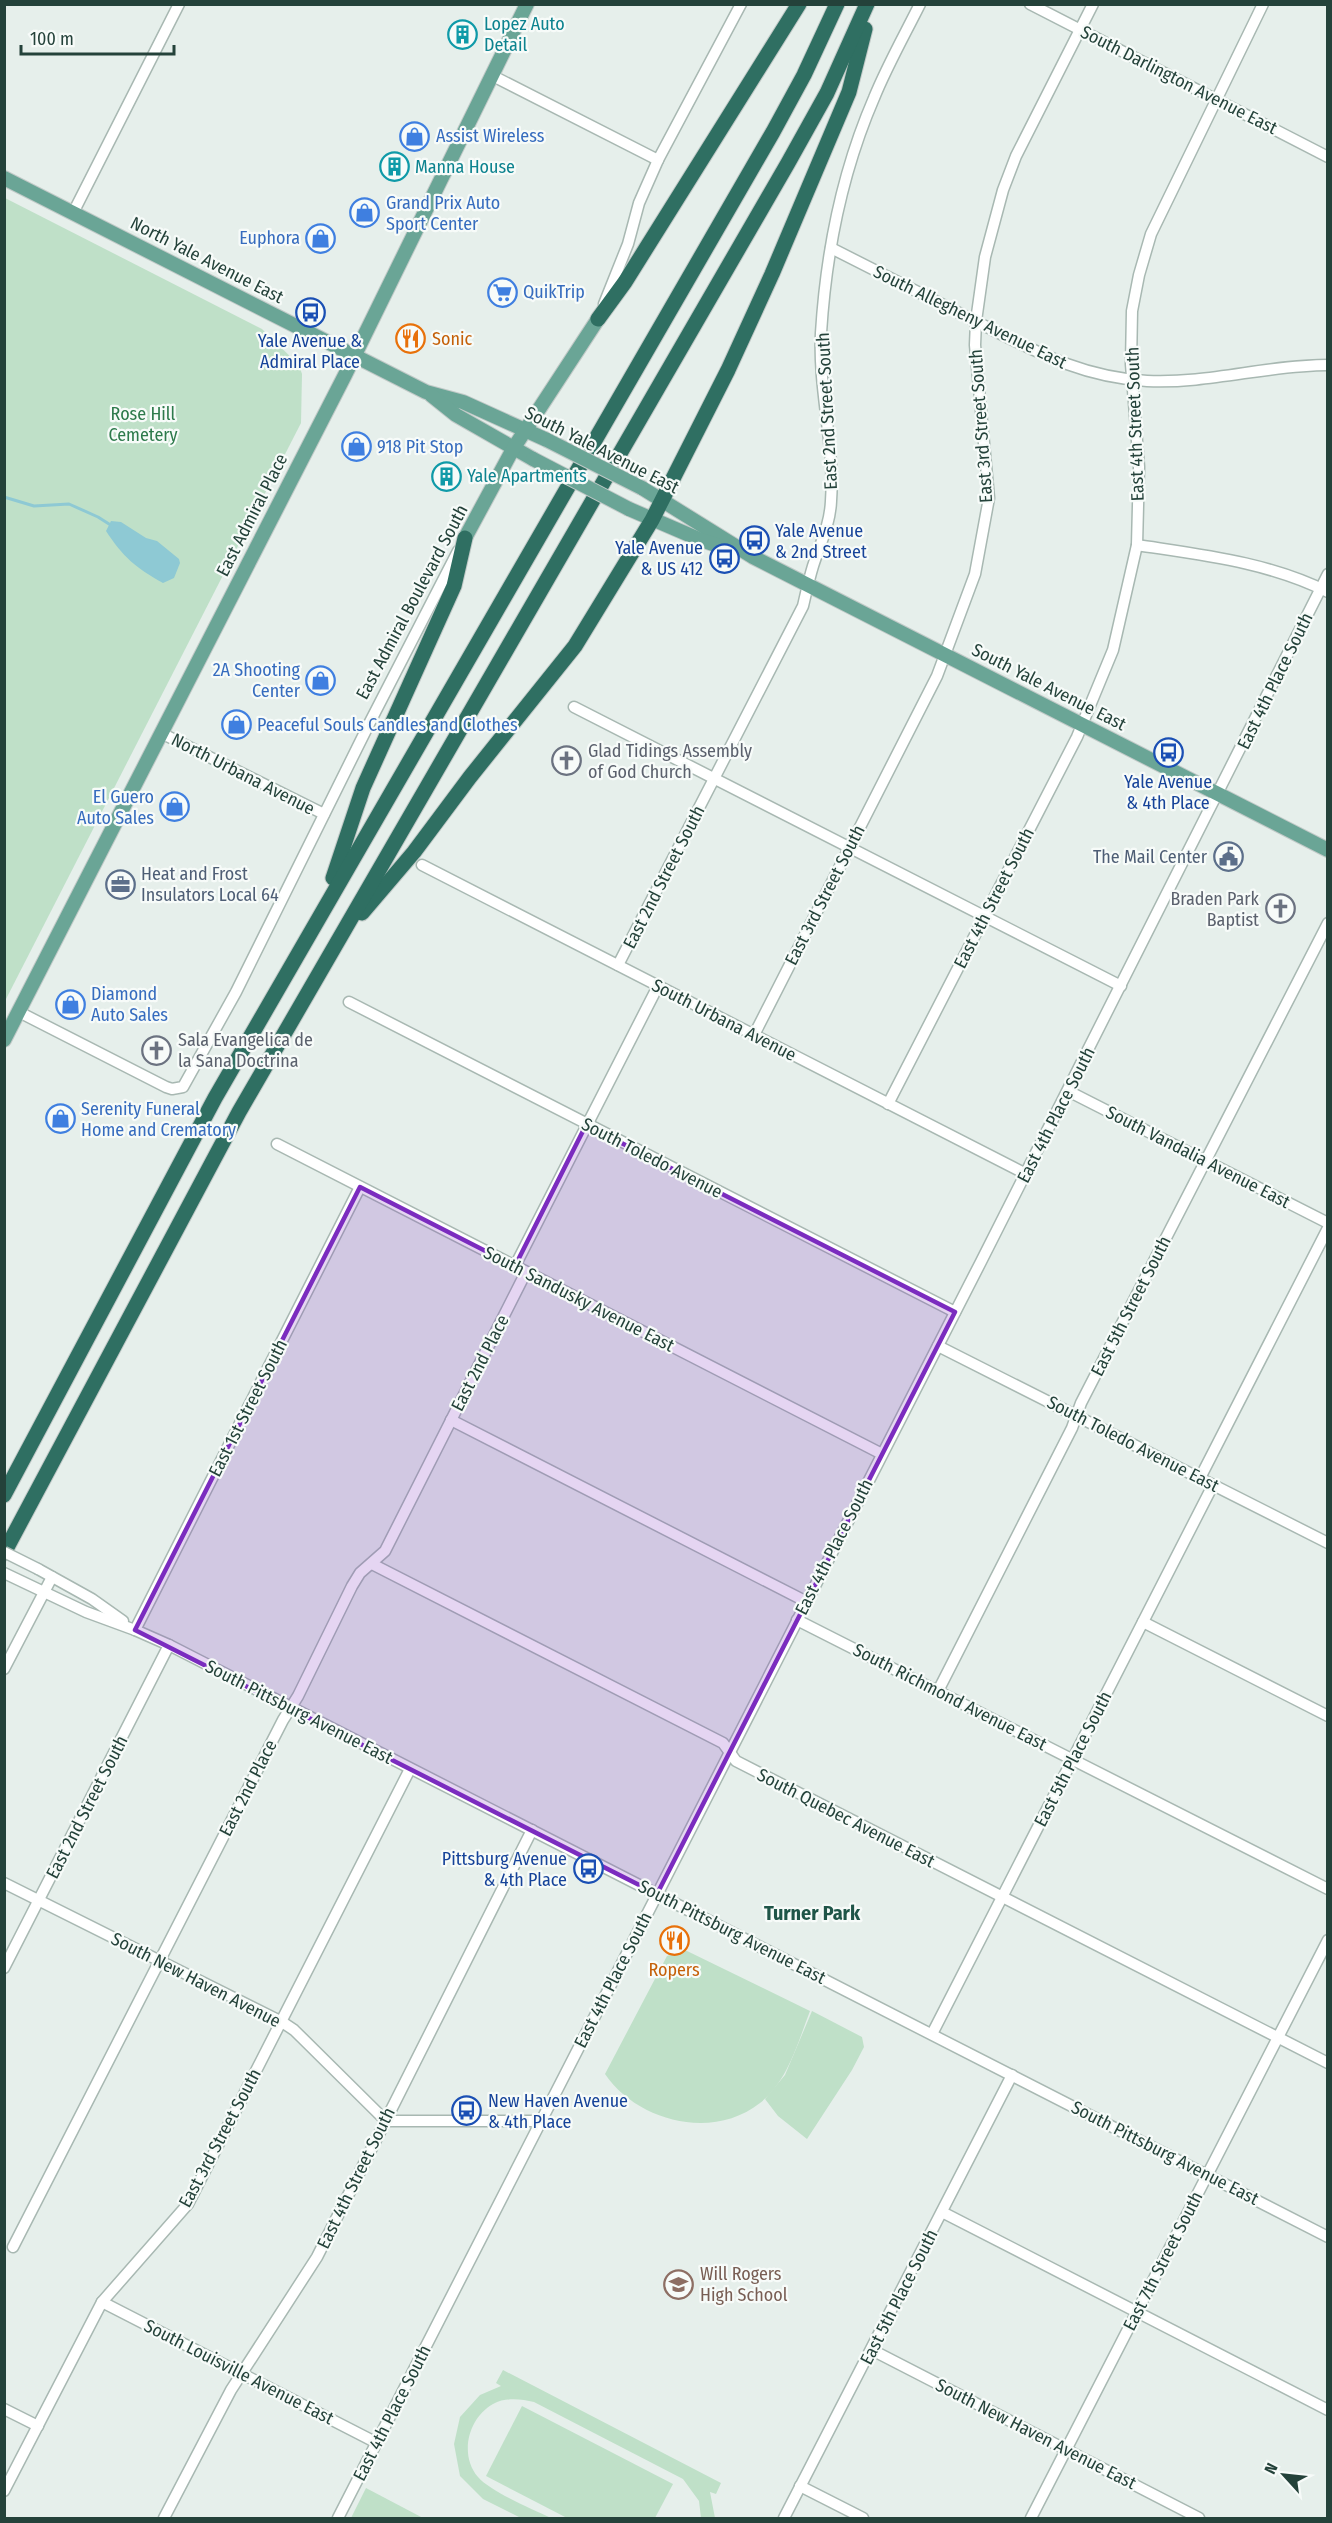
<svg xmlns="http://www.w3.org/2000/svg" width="1332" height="2523" viewBox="0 0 1332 2523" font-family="'Fira Sans Condensed',sans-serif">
<rect width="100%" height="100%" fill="#e6efeb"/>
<g fill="#bfe0c8">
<polygon points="5,198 262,329 299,365 302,374 301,423 5,1001"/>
<path d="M685 1950 810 2011C798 2042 788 2081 760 2103 712 2141 637 2121 605 2074L667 1956Z"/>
<polygon points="812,2011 862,2037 864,2047 852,2070 807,2139 778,2116 765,2099 785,2075"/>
<path d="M503 2370 721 2483 716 2494 710 2492 715 2518H701L699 2501 683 2479 534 2402C521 2399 506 2397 493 2404 468 2418 459 2455 478 2477 491 2492 532 2509 551 2518H521L483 2499 460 2476 454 2444 460 2417 480 2395 501 2386 496 2383Z"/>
<polygon points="522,2406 673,2484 655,2518 567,2518 486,2476"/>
<polygon points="366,2488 423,2518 351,2518"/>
</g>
<path fill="#8ec9d4" d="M111 521 121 522 146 538 157 541 179 559 180 563 174 578 163 583C136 568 123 557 106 531Z"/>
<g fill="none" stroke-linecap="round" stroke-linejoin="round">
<polyline stroke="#8ec9d4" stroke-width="3" points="4,497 34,506 69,504 98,517 109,524"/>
<defs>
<g id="minor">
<polyline points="1030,4 1328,157"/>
<polyline points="491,75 658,160"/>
<polyline points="73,213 179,4"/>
<path d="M831 248C880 273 928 297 977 322 1035 351 1080 377 1147 381 1208 384 1267 365 1328 365"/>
<polyline points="604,304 628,244 639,203 658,160 741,4"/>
<path d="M1137 545C1202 555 1268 562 1328 592"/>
<polyline points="574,707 1121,986"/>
<polyline points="161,733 324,814"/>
<polyline points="422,865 1026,1174"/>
<path d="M618 965 803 606C806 593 809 579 813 566 820 544 830 525 831 501 835 445 818 389 821 333 826 253 842 172 874 98 887 66 904 36 920 4"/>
<polyline points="349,1002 955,1312"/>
<polyline points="19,1012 166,1087 172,1089 183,1087 236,992 370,722 458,551"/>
<polyline points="754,1035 937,676 975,574 989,498 975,345 976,321 985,257 1003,190 1016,156 1093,4"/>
<polyline points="1068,1091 1328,1223"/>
<polyline points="888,1104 1077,737 1113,650 1137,545 1139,467 1131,364 1132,311 1139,275 1151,234 1263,4"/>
<polyline points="277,1144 882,1454"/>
<polyline points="515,1266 658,986"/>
<polyline points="938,1346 1328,1543"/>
<polyline points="451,1420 807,1602"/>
<polyline points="1200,1478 1328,1228"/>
<polyline points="372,1564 723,1743 736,1761 1328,2063"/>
<polyline points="38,1569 92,1599 123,1621"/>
<polyline points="4,1573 86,1612 135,1630 169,1645 1328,2237"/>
<polyline points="797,1620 1328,1889"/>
<polyline points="1143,1622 1328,1716"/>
<polyline points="135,1630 360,1187"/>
<polyline points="4,1669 52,1577"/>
<polyline points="938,1691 1072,1428 1081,1403 1328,923"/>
<polyline points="4,1883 282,2022 294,2030 386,2121 540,2121"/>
<polyline points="4,1968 169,1645"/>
<polyline points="932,2034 1213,1485"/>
<polyline points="942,2212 1328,2410"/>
<polyline points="13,2247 283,1720 298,1696 352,1586 360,1573 385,1551 526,1272"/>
<polyline points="102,2302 377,2443"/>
<polyline points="872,2350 1199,2518"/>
<polyline points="4,2409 38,2426"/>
<polyline points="800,2486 863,2518"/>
<polyline points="4,2491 102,2302 188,2204 410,1769"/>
<polyline points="164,2518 231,2390 317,2257 532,1830"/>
<path d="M338 2518C671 1872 1002 1224 1328 574"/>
<polyline points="784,2518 1012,2075"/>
<polyline points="1031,2518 1328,1940"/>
</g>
<g id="major">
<polyline points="4,178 426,392 463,402 547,440"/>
<polyline points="431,395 456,415 533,459"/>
<polyline points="642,488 753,557 1328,850"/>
<polyline points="629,509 701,540 734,551"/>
<polyline points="465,538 513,449 598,319"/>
<polyline points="4,1040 345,375 527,4"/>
</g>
<g id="highway">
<polyline points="598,319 625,282 799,4"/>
<polyline points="333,878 363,788 454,586 465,538"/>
<polyline points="362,913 414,852 470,777 575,646 652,520 728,370 772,274 849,92 865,29"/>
<polyline points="4,1495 215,1098 773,132 804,75 837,4"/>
<polyline points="4,1553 239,1112 788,163 827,93 867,4"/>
</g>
</defs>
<use href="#minor" stroke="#a8b8b2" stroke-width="13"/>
<use href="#major" stroke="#c2cac8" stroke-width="16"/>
<use href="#highway" stroke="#c2cac8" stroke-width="17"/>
<use href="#minor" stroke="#fff" stroke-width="10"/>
<use href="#major" stroke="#6aa596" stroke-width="14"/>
<use href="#highway" stroke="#2f6f62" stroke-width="15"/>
<defs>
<polyline id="minor-bridge" points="4,1552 38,1569"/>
<g id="major-bridge">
<polyline points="547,440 642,488"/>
<polyline points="533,459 629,509"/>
</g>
</defs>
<use href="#minor-bridge" stroke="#a8b8b2" stroke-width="13" stroke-linecap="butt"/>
<use href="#major-bridge" stroke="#c2cac8" stroke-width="16" stroke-linecap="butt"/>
<use href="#minor-bridge" stroke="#fff" stroke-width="10"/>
<use href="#major-bridge" stroke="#6aa596" stroke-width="14"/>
</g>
<path fill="#7b2cbf" fill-opacity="0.2" stroke="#7b2cbf" stroke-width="4.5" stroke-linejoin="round" d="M586 1125 955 1312 657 1894 135 1630 360 1187 515 1266Z"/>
<defs>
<symbol id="building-ring" viewBox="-11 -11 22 22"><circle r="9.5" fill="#f7fbf9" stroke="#0f9aa8" stroke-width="1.5"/><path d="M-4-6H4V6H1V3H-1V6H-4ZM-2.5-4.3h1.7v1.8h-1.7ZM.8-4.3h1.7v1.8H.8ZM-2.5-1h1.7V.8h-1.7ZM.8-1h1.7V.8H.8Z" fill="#0f9aa8"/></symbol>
<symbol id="shop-ring" viewBox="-11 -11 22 22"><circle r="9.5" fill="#f7fbf9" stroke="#3f7fe0" stroke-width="1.5"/><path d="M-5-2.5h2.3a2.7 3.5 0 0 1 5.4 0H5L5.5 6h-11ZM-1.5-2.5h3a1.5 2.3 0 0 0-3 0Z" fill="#3f7fe0"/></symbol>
<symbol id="supermarket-ring" viewBox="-11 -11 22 22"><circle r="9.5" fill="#f7fbf9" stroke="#3f7fe0" stroke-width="1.5"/><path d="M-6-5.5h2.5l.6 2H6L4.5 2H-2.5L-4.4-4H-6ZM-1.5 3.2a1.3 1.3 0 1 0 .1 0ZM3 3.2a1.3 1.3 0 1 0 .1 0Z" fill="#3f7fe0"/></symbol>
<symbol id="bus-ring" viewBox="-11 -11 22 22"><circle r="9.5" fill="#f7fbf9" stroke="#1a4fb4" stroke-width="1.5"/><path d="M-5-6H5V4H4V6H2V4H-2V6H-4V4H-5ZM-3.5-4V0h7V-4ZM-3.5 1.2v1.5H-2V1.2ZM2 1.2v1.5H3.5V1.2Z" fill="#1a4fb4"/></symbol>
<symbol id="restaurant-ring" viewBox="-11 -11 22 22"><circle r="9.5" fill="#f7fbf9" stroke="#e8710a" stroke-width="1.5"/><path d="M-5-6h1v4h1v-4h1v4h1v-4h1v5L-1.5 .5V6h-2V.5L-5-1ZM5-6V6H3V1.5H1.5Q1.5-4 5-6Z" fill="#e8710a"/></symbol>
<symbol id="church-ring" viewBox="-11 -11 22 22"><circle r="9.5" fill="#f7fbf9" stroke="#6b7280" stroke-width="1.5"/><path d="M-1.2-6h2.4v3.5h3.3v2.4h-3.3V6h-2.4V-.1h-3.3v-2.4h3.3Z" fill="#6b7280"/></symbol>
<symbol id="civic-ring" viewBox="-11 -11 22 22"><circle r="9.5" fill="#f7fbf9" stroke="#5c6f8a" stroke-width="1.5"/><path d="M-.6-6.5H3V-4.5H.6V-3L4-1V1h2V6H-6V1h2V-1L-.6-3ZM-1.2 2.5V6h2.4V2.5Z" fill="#5c6f8a"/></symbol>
<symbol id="office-ring" viewBox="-11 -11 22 22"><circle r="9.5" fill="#f7fbf9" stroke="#5c6f8a" stroke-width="1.5"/><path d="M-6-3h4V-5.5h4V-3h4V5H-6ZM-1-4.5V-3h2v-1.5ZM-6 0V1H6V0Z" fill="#5c6f8a"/></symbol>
<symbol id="school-ring" viewBox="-11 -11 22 22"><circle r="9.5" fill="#f7fbf9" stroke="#8d6e63" stroke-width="1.5"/><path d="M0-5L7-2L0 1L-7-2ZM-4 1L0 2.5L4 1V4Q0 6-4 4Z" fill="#8d6e63"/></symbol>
</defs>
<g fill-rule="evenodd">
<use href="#building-ring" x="446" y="18" width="33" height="33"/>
<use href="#shop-ring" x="398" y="120" width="33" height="33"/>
<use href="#building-ring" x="378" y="150" width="33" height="33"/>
<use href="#shop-ring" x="348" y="196" width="33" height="33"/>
<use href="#shop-ring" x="304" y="222" width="33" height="33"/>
<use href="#supermarket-ring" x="486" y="276" width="33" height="33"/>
<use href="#bus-ring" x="294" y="296" width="33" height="33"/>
<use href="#restaurant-ring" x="394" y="322" width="33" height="33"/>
<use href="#shop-ring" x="340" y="430" width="33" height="33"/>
<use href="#building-ring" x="430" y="460" width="33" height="33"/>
<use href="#bus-ring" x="738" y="524" width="33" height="33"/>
<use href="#bus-ring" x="708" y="542" width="33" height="33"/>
<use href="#shop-ring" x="304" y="664" width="33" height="33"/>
<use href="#shop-ring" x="220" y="708" width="33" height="33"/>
<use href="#bus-ring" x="1152" y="736" width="33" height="33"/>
<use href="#church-ring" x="550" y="744" width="33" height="33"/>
<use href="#shop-ring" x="158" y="790" width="33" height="33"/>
<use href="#civic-ring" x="1212" y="840" width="33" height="33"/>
<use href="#office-ring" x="104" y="868" width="33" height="33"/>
<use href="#church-ring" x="1264" y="892" width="33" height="33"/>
<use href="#shop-ring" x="54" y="988" width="33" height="33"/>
<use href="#church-ring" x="140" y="1034" width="33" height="33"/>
<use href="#shop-ring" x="44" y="1102" width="33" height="33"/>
<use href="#bus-ring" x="572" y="1852" width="33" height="33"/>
<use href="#restaurant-ring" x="658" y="1924" width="33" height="33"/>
<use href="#bus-ring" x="450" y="2094" width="33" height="33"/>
<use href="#school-ring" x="662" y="2268" width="33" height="33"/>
</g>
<g text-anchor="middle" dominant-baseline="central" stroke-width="4.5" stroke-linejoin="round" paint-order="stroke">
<g font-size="18" fill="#0d838f" stroke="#f7fbf9" text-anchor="start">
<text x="484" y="24">Lopez Auto<tspan x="484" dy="21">Detail</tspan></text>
<text x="415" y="167">Manna House</text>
<text x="467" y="476">Yale Apartments</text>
</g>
<g font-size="18" fill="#24423a" stroke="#f7fbf9">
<text transform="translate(1179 80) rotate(27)">South Darlington Avenue East</text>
<text transform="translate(207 260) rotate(27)">North Yale Avenue East</text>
<text transform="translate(970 317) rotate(26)">South Allegheny Avenue East</text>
<text transform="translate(827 411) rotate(-93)">East 2nd Street South</text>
<text transform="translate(1135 424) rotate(-92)">East 4th Street South</text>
<text transform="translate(981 426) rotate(-94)">East 3rd Street South</text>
<text transform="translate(602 450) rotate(27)">South Yale Avenue East</text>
<text transform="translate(252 515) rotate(-63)">East Admiral Place</text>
<text transform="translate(412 602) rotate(-62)">East Admiral Boulevard South</text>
<text transform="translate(1275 681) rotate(-64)">East 4th Place South</text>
<text transform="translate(1049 687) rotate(27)">South Yale Avenue East</text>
<text transform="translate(243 774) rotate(27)">North Urbana Avenue</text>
<text transform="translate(664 877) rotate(-63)">East 2nd Street South</text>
<text transform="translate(825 895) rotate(-63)">East 3rd Street South</text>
<text transform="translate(994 898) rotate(-63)">East 4th Street South</text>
<text transform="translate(724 1020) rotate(27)">South Urbana Avenue</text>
<text transform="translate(1056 1115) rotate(-63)">East 4th Place South</text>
<text transform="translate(1198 1157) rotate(27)">South Vandalia Avenue East</text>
<text transform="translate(652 1158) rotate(27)">South Toledo Avenue</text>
<text transform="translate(579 1299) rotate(27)">South Sandusky Avenue East</text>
<text transform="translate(1131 1306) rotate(-63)">East 5th Street South</text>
<text transform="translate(480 1363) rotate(-63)">East 2nd Place</text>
<text transform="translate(248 1408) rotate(-63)">East 1st Street South</text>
<text transform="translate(1133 1444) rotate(27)">South Toledo Avenue East</text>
<text transform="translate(834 1547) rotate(-63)">East 4th Place South</text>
<text transform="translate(950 1697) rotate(27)">South Richmond Avenue East</text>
<text transform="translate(299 1712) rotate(27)">South Pittsburg Avenue East</text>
<text transform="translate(1073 1759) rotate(-63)">East 5th Place South</text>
<text transform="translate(248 1788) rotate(-63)">East 2nd Place</text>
<text transform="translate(87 1807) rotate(-63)">East 2nd Street South</text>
<text transform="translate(846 1818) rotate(27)">South Quebec Avenue East</text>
<text transform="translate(732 1932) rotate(27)">South Pittsburg Avenue East</text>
<text transform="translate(196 1980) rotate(27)">South New Haven Avenue</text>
<text transform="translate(613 1980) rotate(-63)">East 4th Place South</text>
<text transform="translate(220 2138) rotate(-62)">East 3rd Street South</text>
<text transform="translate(1165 2153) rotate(27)">South Pittsburg Avenue East</text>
<text transform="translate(356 2178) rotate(-64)">East 4th Street South</text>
<text transform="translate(1163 2261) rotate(-63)">East 7th Street South</text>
<text transform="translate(899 2297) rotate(-63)">East 5th Place South</text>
<text transform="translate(239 2372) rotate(27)">South Louisville Avenue East</text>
<text transform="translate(392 2413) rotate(-63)">East 4th Place South</text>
<text transform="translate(1036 2434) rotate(27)">South New Haven Avenue East</text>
</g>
<g font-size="18" fill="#366cbe" stroke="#f7fbf9" text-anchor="start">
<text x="436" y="136">Assist Wireless</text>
<text x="386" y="203">Grand Prix Auto<tspan x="386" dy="21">Sport Center</tspan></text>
<text x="300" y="238" text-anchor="end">Euphora</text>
<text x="523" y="292">QuikTrip</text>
<text x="377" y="447">918 Pit Stop</text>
<text x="300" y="670" text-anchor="end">2A Shooting<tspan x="300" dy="21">Center</tspan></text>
<text x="257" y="725">Peaceful Souls Candles and Clothes</text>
<text x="154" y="797" text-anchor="end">El Guero<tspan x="154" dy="21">Auto Sales</tspan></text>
<text x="91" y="994">Diamond<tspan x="91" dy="21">Auto Sales</tspan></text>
<text x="81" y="1109">Serenity Funeral<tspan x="81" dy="21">Home and Crematory</tspan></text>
</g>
<g font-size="18" fill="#c56008" stroke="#f7fbf9" text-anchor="start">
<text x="432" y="339">Sonic</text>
<text x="674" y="1970" text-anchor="middle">Ropers</text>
</g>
<g font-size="18" fill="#164399" stroke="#f7fbf9">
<text x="310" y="341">Yale Avenue &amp;<tspan x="310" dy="21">Admiral Place</tspan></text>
<text x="775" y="531" text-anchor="start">Yale Avenue<tspan x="775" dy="21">&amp; 2nd Street</tspan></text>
<text x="703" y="548" text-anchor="end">Yale Avenue<tspan x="703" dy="21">&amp; US 412</tspan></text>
<text x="1168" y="782">Yale Avenue<tspan x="1168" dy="21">&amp; 4th Place</tspan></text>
<text x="567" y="1859" text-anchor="end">Pittsburg Avenue<tspan x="567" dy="21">&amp; 4th Place</tspan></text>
<text x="488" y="2101" text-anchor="start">New Haven Avenue<tspan x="488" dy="21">&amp; 4th Place</tspan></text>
</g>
<g font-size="18" fill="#2d7a4b" stroke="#f7fbf9">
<text x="143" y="414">Rose Hill<tspan x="143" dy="21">Cemetery</tspan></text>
</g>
<g font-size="18" fill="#5b616d" stroke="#f7fbf9" text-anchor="start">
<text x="588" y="751">Glad Tidings Assembly<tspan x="588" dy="21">of God Church</tspan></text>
<text x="1259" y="899" text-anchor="end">Braden Park<tspan x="1259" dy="21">Baptist</tspan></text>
<text x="178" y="1040">Sala Evangelica de<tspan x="178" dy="21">la Sana Doctrina</tspan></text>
</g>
<g font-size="18" fill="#4e5e75" stroke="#f7fbf9" text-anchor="end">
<text x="1207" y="857">The Mail Center</text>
<text x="141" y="874" text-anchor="start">Heat and Frost<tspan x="141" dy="21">Insulators Local 64</tspan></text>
</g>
<g font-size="18" fill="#785e54" stroke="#f7fbf9" text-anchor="start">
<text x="700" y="2274">Will Rogers<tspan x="700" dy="21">High School</tspan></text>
</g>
<g font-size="20" font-weight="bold" fill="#1f5548" stroke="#f7fbf9">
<text x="812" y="1913">Turner Park</text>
</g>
</g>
<rect width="1332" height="2523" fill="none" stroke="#24423a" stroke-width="12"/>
<g transform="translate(1284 2475) rotate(297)" stroke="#f7fbf9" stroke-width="4.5" paint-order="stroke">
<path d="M0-4.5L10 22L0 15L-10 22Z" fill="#24423a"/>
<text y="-9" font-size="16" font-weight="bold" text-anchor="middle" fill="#24423a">N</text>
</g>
<path d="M21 45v9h153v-9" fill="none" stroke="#24423a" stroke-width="3"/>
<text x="30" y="45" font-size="18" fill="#24423a" stroke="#f7fbf9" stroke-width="4.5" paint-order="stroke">100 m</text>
</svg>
